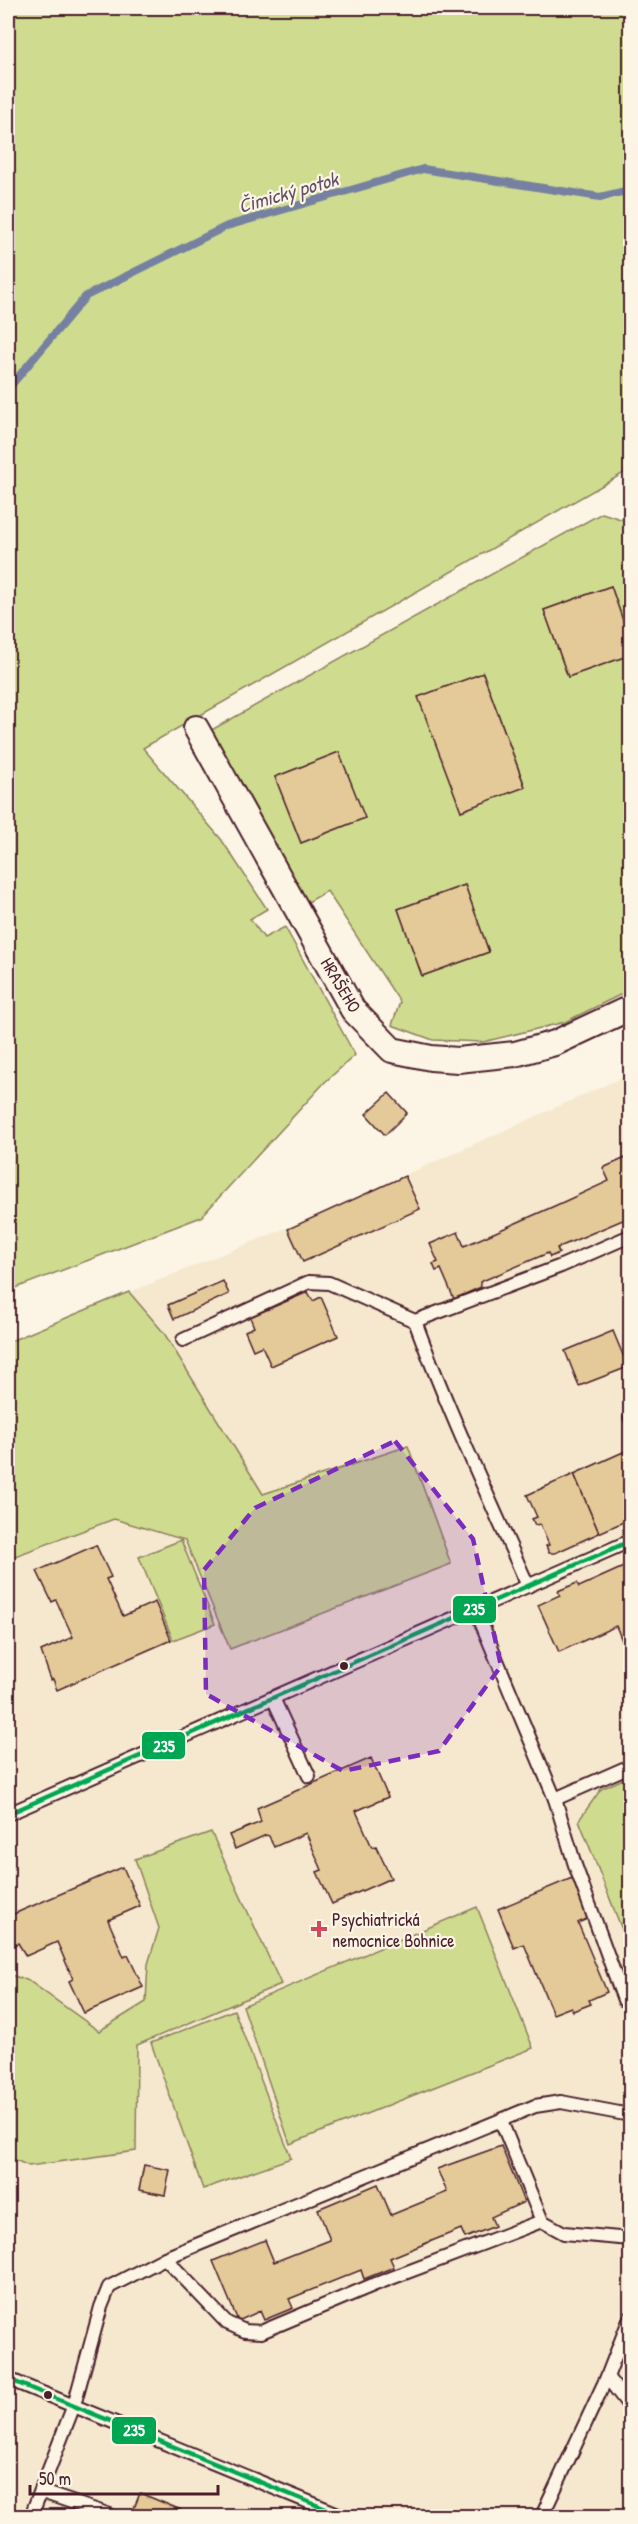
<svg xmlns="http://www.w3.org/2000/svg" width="638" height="2524" viewBox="0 0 638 2524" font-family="'Patrick Hand',sans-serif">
<rect width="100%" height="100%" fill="#fcf5e5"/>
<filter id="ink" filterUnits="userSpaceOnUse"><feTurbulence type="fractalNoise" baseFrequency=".0167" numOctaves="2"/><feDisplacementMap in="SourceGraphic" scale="12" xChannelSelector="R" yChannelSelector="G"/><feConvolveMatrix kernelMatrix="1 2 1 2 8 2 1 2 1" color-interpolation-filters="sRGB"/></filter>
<g filter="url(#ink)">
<polygon fill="#f5e8ce" points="630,1074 630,2516 8,2516 8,1342 301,1222"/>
<g fill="#cfdc8f" stroke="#8c7e5d" stroke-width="1.5" fill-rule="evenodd">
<polygon points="8,8 630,8 630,458 624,473 143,748 221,839 267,909 250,919 264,938 285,927 355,1055 325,1082 201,1217 8,1291"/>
<path d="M602 513 630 522V641L611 586 544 610 568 677 630 655V990L565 1022 483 1042 433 1040 392 1025 400 1002 327 891 298 908 206 733ZM483 673 525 786 461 811ZM339 752 364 818 301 843 275 777ZM465 885 489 952 422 976 398 909Z"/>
<polygon points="129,1292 164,1333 263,1494 408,1446 451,1564 230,1649 185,1540 114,1519 15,1556 12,1582 8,1584 8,1342"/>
<polygon points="181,1540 215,1624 173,1640 139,1557"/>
<polygon points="630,1776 630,1950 579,1820 601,1789"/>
<polygon points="211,1832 281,1984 137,2045 136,2151 29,2166 8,2157 8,1974 29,1981 99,2031 146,2002 148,1964 159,1928 135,1859"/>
<polygon points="477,1907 533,2048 290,2144 243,2006"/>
<polygon points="234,2010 291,2158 203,2189 151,2043"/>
</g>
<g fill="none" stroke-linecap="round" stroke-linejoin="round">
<polyline stroke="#7680a0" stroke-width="8" points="8,389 86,296 227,226 423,169 600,197 630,190"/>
</g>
<g fill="#e4ca99" stroke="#4a1f2b" stroke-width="1.5">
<polygon points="611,586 630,641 630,655 568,677 544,610"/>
<polygon points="483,673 525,787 461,811 418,697"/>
<polygon points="339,752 365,818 301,843 275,777"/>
<polygon points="465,885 489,952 422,976 398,909"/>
<polygon points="389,1093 407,1113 385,1135 366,1114"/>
<polygon points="630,1156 630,1222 627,1224 625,1219 557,1248 559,1253 550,1257 548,1253 480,1282 481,1287 454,1299 441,1269 436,1271 433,1264 438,1262 430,1244 458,1232 464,1246 559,1204 609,1181 603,1168"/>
<polygon points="405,1176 420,1209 303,1262 288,1229"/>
<polygon points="223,1281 229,1294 174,1319 168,1305"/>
<polygon points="308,1292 313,1301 321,1297 338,1336 271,1366 262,1346 253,1350 245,1331 254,1327 250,1317"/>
<polygon points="613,1331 628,1367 579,1386 565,1351"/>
<polygon points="630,1398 630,1436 623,1418 627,1411 624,1400"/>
<polygon points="630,1449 630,1519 599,1533 574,1474"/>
<polygon points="574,1474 599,1533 555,1553 549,1553 546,1546 549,1545 540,1524 535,1525 532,1519 537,1517 527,1495"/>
<polygon points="96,1545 111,1577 106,1579 123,1616 155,1602 171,1640 57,1690 53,1679 51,1680 41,1651 73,1637 56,1600 52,1602 37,1571"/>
<polygon points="630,1564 630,1660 616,1626 559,1652 538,1605 560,1595 558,1591 577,1583 579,1587"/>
<polygon points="371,1758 388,1797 356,1811 372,1847 376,1846 391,1878 332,1904 317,1872 322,1870 306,1833 274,1847 269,1836 266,1835 235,1849 229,1835 261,1822 257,1808"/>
<polygon points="123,1867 140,1906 108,1920 124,1957 128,1955 143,1987 84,2013 69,1981 73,1979 57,1942 26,1956 18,1943 8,1948 8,1932 13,1927 9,1916"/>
<polygon points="572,1878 589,1918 578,1923 607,1992 589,2000 591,2004 573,2011 571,2007 553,2014 524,1944 514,1948 498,1909"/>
<polygon points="501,2146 524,2202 491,2217 495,2226 465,2238 461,2229 390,2258 394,2267 364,2279 361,2270 289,2299 293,2308 264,2320 260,2311 238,2321 213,2261 265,2240 274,2262 330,2240 318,2209 378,2184 391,2215 447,2192 437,2169"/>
<polygon points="144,2165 170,2170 165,2195 139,2190"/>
<polygon points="140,2493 181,2510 178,2516 131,2516"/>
</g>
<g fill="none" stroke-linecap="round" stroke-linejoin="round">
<defs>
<g id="service">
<path d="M415 1321C448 1411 489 1498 528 1586"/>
<polyline points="183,1340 309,1282 329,1283 415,1321 561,1266 630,1236"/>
<polyline points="476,1610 555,1799 575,1865 624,2000 630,2000"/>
<polyline points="273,1698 309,1776"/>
<polyline points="555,1799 630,1766"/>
<polyline points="8,1814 630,1541"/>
<polyline points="501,2121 542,2221 564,2233 630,2239"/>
<polyline points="165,2258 227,2323 245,2331 261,2332 373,2285 542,2221"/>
<polyline points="607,2377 630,2407"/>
<polyline points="8,2379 343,2516"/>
<polyline points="42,2492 110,2515"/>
<polyline points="31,2516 74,2405 101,2307 109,2287 165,2258 535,2106 561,2102 630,2115"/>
<polyline points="542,2516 607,2377 630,2318"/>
</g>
<polyline id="minor" points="196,728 353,1010 392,1050 431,1058 458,1060 515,1054 555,1043 630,1008"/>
</defs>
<use href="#service" stroke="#4a1f2b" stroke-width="16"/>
<use href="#minor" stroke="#4a1f2b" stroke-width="28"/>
<use href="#service" stroke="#fcf5e5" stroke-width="12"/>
<use href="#minor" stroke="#fcf5e5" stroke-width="24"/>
<defs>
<g id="bus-1">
<polyline points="8,1814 630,1541"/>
<polyline points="8,2379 343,2516"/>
</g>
</defs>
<use href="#bus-1" stroke="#fcf5e5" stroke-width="9"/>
<use href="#bus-1" stroke="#00a651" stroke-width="4.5"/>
</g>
</g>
<path fill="#7b2cbf" fill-opacity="0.2" stroke="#7b2cbf" stroke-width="4.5" stroke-dasharray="12 8" stroke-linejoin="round" d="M395 1441 473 1539 501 1666 439 1751 343 1771 206 1694 204 1570 255 1508Z"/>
<g fill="#4a1f2b" stroke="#fcf5e5" stroke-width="2">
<circle cx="344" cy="1666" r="5"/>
<circle cx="48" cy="2395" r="5"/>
</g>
<path fill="#d1495b" stroke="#fcf5e5" stroke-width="2" d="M316 1920h6v6h6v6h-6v6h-6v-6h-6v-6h6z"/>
<g text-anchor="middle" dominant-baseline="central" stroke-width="4.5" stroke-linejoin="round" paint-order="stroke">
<g font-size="18" fill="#4a1f2b" stroke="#fcf5e5">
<text transform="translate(341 985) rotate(59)">HRAŠEHO</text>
</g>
<g font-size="18" fill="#4a1f2b" stroke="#fcf5e5" text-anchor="start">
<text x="332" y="1919">Psychiatrická<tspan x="332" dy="21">nemocnice Bohnice</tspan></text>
</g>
<g font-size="20" font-style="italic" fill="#605066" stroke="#fcf5e5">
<text transform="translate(288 192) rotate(-16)">Čimický potok</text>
</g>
</g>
<g stroke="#fcf5e5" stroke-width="2">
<rect x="452" y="1595" width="45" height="29" rx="6" fill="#00a651"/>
<rect x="141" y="1731" width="45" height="29" rx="6" fill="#00a651"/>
<rect x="111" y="2416" width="46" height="29" rx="6" fill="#00a651"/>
</g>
<g font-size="16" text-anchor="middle" font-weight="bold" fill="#fff">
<text x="474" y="1615">235</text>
<text x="164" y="1752">235</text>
<text x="134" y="2436">235</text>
</g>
<rect width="638" height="2524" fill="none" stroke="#fcf5e5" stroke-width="30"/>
<rect x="15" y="15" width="608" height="2494" fill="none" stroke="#4a1f2b" stroke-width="2" filter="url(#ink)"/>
<path d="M30 2485v9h188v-9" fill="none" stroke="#4a1f2b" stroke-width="3"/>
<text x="39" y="2485" font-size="18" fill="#4a1f2b" stroke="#fcf5e5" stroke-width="4.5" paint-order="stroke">50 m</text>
</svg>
